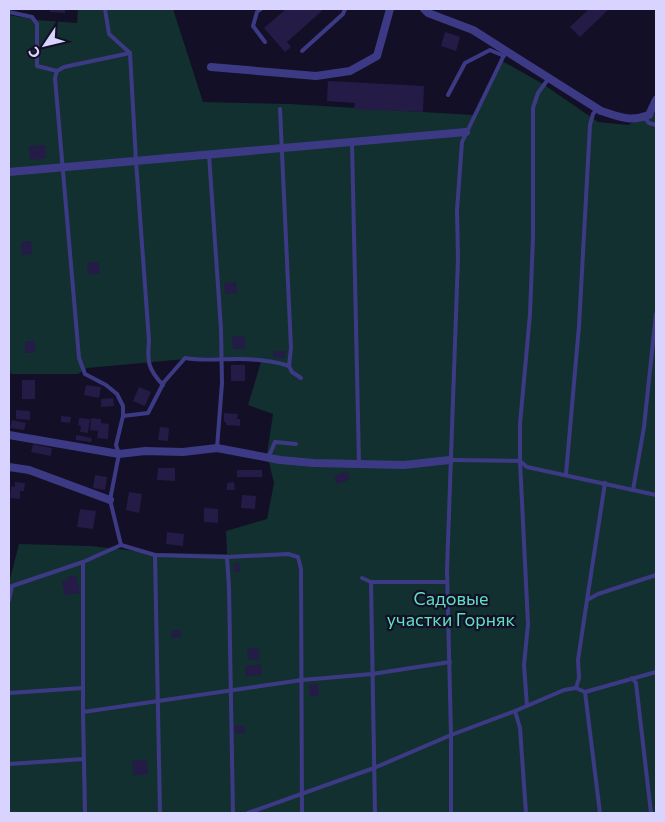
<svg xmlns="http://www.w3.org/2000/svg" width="665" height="822" viewBox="0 0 665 822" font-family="Commissioner,sans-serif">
<rect width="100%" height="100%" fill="#130f26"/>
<polygon fill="#12302f" points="78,9 173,9 203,102 290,104 473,115 502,61 543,84 598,122 628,125 644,117 656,114 656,813 9,813 9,583 19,544 90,546 156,553 227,554 226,531 267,519 274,483 267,454 273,414 248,405 261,362 208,357 87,368 78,374 11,374 9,368 9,15 37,20 77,23"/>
<g fill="#241b47">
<polygon points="50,9 65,9 65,13 50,12"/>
<polygon points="286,9 324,9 287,42 291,47 285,52 264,28"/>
<polygon points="589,9 609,9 580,37 570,27"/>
<polygon points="445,32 460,37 456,51 441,46"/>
<polygon points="328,81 424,86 423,112 354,109 355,103 327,101"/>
<polygon points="45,145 46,158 30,160 29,146"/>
<polygon points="31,241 32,254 22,255 21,242"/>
<polygon points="98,262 100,273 88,275 87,263"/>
<polygon points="236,282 237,293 225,294 224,283"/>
<polygon points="245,336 245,349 233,349 232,337"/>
<rect x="25" y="341" width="10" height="12"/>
<polygon points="274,351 285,351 285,358 273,357"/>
<rect x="231" y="365" width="14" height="16"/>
<rect x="22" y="380" width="13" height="19"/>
<polygon points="86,385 101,387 99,398 84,395"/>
<polygon points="139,387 151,392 145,406 133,401"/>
<polygon points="113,398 114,406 101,407 101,399"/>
<polygon points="16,410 30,411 30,420 16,419"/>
<polygon points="224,413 238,414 237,419 240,419 240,426 226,425 226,422 224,422"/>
<polygon points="61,416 71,417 70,423 61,422"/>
<polygon points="79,418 90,419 88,433 80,432 81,426 78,425"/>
<polygon points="91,418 101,419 101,423 109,424 108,439 97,438 98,431 90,430"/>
<polygon points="12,420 26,423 24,430 10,428"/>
<polygon points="160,427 169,428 168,441 158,440"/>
<polygon points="76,435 92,438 91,442 76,440"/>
<polygon points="33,444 52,448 51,456 31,452"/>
<polygon points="158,468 175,468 175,481 157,480"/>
<rect x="237" y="470" width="25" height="7"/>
<polygon points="347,471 350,479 337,484 334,476"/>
<polygon points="95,475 107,477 105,490 93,488"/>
<polygon points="15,482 25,483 24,491 20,491 20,499 10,498 11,486 15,487"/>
<polygon points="234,482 235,490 227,490 227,483"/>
<polygon points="129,492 142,494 139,513 126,510"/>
<polygon points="242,495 256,496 255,509 241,508"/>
<polygon points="204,508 218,509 218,523 204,522"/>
<polygon points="80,509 96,511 93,529 77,527"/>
<polygon points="167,532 184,534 183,546 166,544"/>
<polygon points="239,563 241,571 234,572 233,564"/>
<polygon points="76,575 80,593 65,595 62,581 68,580 67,577"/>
<polygon points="181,630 181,637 171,638 171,631"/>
<polygon points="258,648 260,659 248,660 247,649"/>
<polygon points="261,664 262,675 246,676 245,666"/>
<polygon points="309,684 318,684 319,696 310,696"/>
<polygon points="234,726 245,726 245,733 235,734"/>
<polygon points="146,759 148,774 134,776 132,761"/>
</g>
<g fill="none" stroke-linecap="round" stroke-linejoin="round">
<g stroke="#3d3a85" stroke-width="4">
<polyline points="105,9 109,34 130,53"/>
<polyline points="261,9 257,12 253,26 265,42"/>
<polyline points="9,12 32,17 37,24 37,66 57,71"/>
<polyline points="302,51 343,14 345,9"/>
<polyline points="448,95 465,63 490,50 504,56"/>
<polyline points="644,117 649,123 656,125"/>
<polyline points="352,142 359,463"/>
<polyline points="209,155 221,329 222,383 217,448"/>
<polyline points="289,366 292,372 301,378"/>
<path d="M123 416 148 413 164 382 185 358C203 361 221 359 239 359 256 359 273 361 289 366L291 348 280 109"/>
<polyline points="268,458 275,442 296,444"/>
<polyline points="451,460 520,461 527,467 656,495"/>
<polyline points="566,474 579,326 590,125 593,114 597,109"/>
<polyline points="633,490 644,427 656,314"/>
<polyline points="121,545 155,555 227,557 288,554 298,557 301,569 302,813"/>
<polyline points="155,555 160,813"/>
<polyline points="227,557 229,588 233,813"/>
<polyline points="83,562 83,712 85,813"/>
<polyline points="362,578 371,582 447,582"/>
<polyline points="371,582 375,813"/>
<path d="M9 600 12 586 83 562 121 545 110 500 119 454 116 445 123 416V406L117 394 106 385 85 374 79 358 55 78 57 71 64 67 130 53 136 161 149 341C147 362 148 369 163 385"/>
<polyline points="587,600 605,483"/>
<polyline points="632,678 636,683 651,813"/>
<polyline points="576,688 579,678 578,660 587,600 598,594 656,575"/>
<polyline points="585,692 600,813"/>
<polyline points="9,693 83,688"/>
<polyline points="527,706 524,665 528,624 520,461 520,424 530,314 533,237 533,108 538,93 549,78"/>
<polyline points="515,711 520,728 526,813"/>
<polyline points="83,712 302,680 372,674 450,662"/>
<polyline points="9,764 84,759"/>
<polyline points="248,813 374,768 451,735 515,711 564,690 576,688 585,692 656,672"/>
<polyline points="451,813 451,735 447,570 458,258 457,210 462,142 506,51"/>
</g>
<g stroke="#3d3a85" stroke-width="8">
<path d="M424 9 428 13 473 30 601 111C620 117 630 122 649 115L656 100"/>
<polyline points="211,67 316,76 350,71 377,56 390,9"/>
<polyline points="9,172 466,132"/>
<polyline points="9,435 119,454 145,451 183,452 217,448 280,460 314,463 404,465 450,460"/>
<polyline points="9,467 29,470 110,500"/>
</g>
</g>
<g text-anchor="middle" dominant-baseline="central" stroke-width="4.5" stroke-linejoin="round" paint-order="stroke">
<g font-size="18" fill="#5fe0c0" stroke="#130f26">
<text x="451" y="598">Садовые<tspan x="451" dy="21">участки Горняк</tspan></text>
</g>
</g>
<rect width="665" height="822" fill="none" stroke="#d9d4ff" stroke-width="20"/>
<g transform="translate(45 45) rotate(235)" stroke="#130f26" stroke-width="4" paint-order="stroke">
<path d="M0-4L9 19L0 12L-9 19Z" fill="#d9d4ff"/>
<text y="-8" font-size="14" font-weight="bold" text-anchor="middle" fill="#d9d4ff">С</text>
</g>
</svg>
